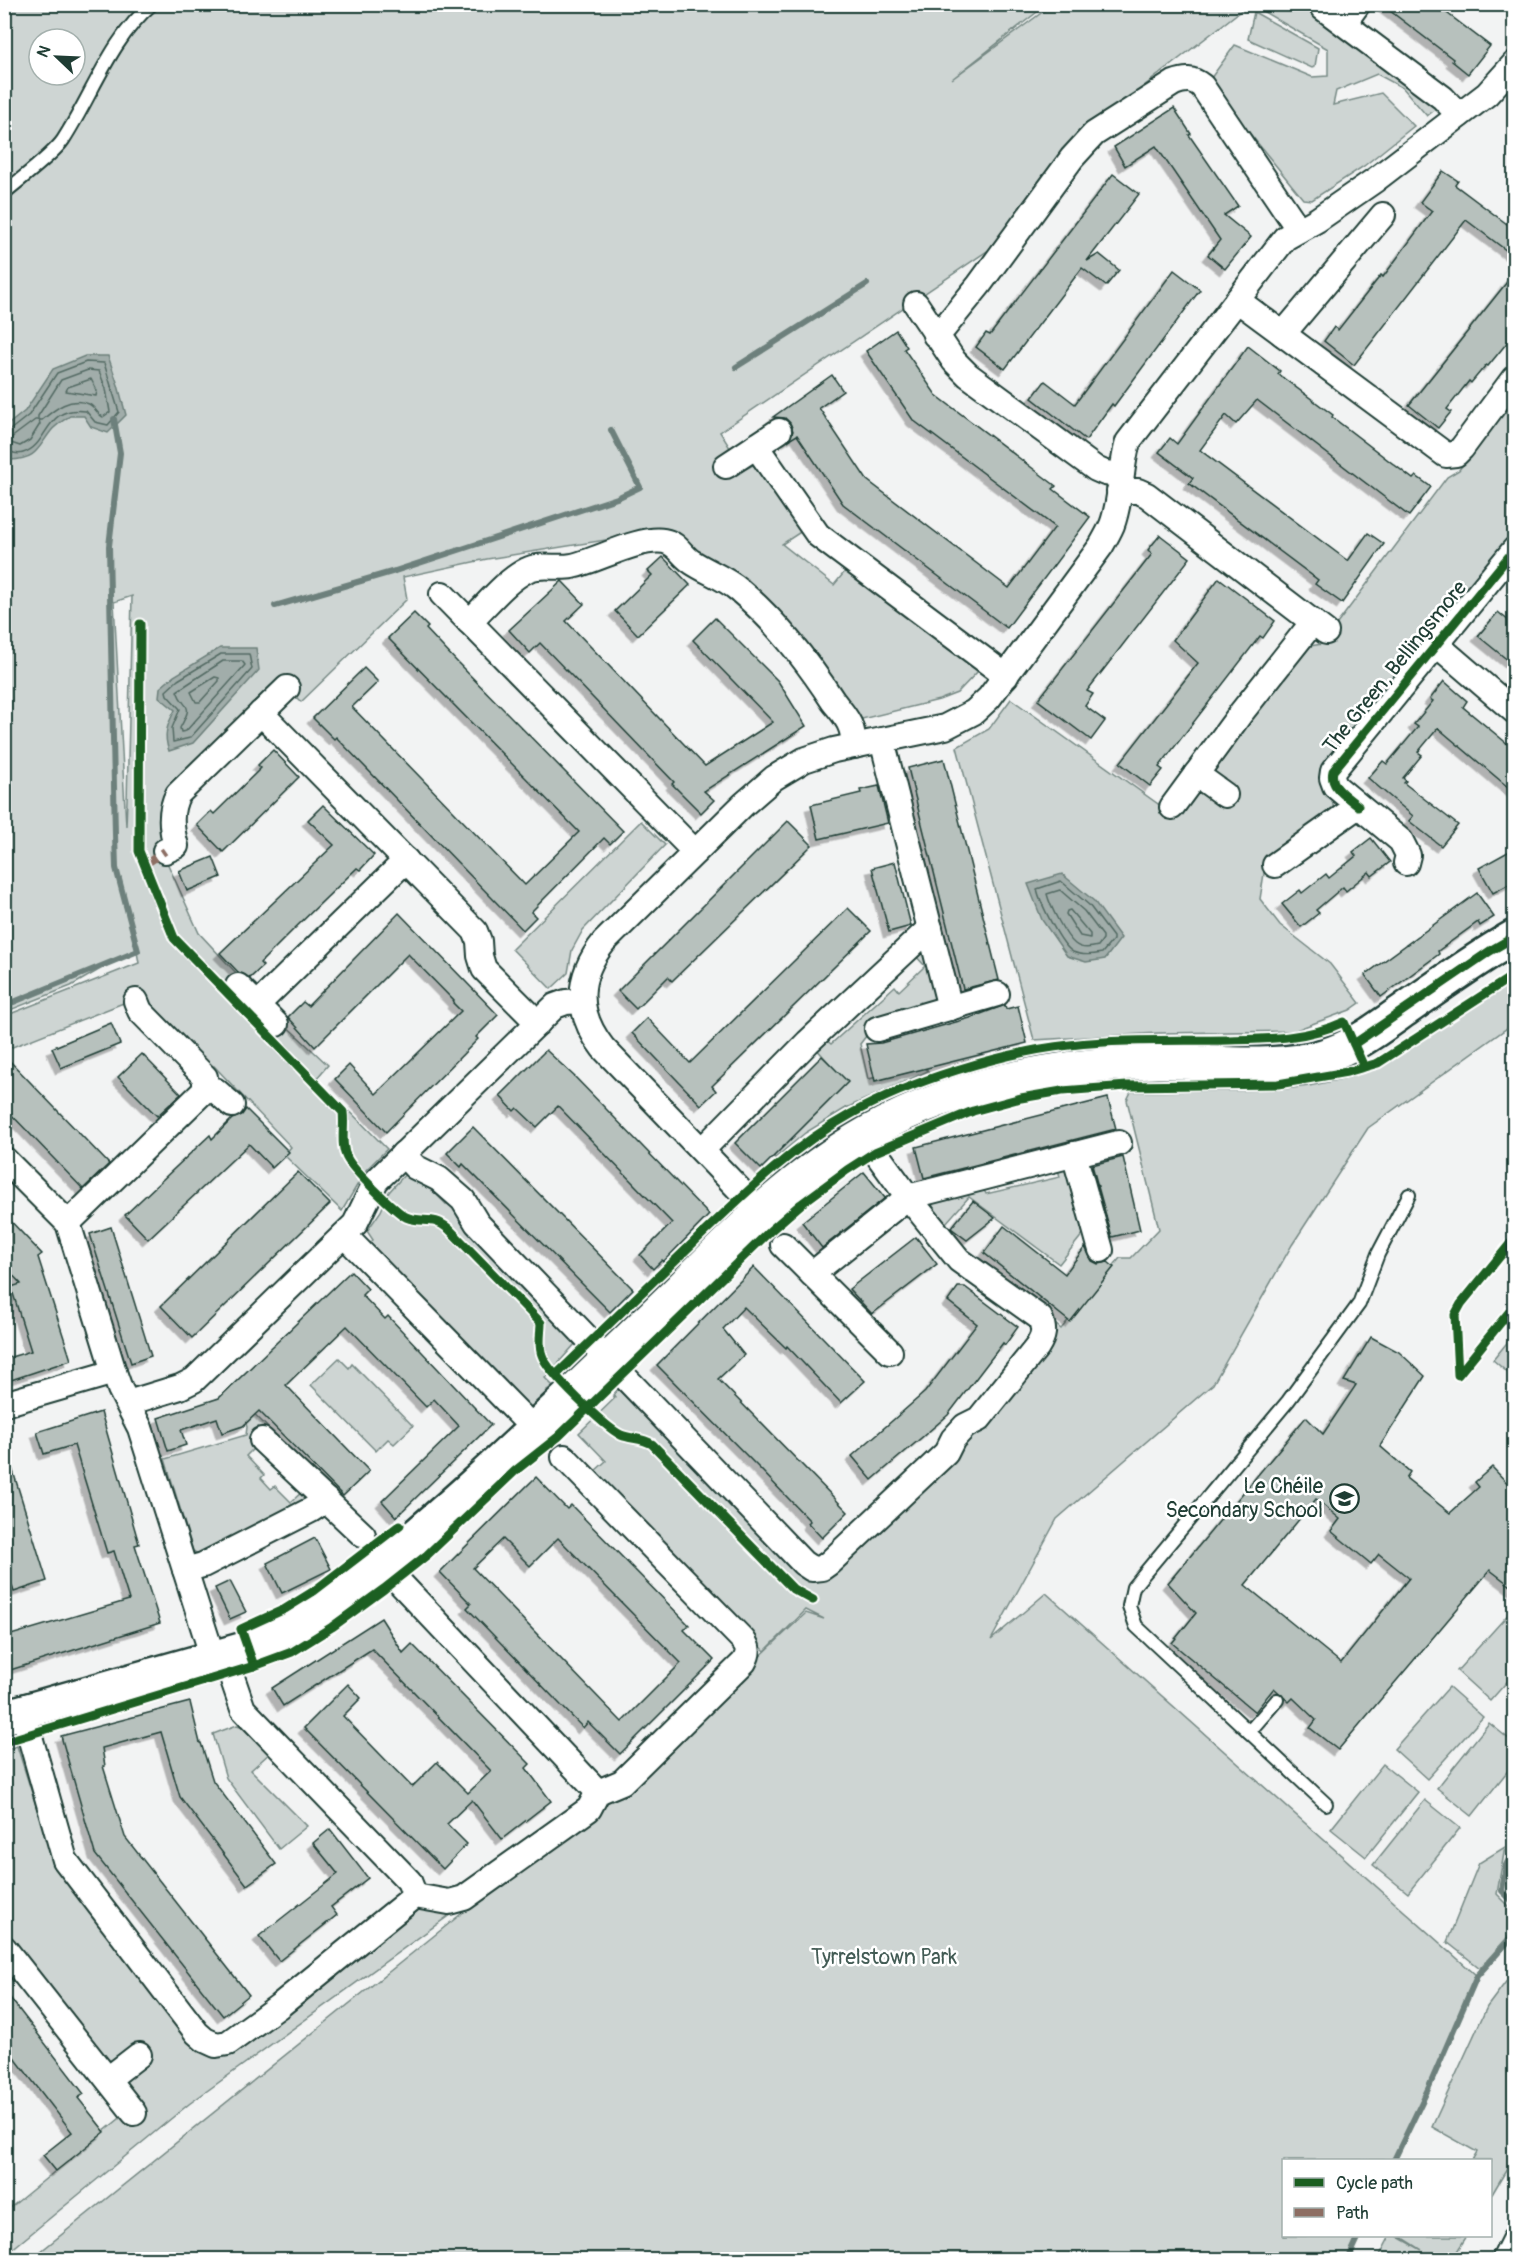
<svg xmlns="http://www.w3.org/2000/svg" width="1519" height="2264" viewBox="0 0 1519 2264" font-family="Pangolin,sans-serif">
<defs>
<filter id="shadow"><feDropShadow dx="-5.5" dy="5.5" stdDeviation="0" flood-color="#0004"/></filter>
</defs>
<rect width="100%" height="100%" fill="#f2f3f3"/>
<filter id="ink" filterUnits="userSpaceOnUse"><feTurbulence type="fractalNoise" baseFrequency=".0167" numOctaves="2"/><feDisplacementMap in="SourceGraphic" scale="12" xChannelSelector="R" yChannelSelector="G"/><feConvolveMatrix kernelMatrix="1 2 1 2 8 2 1 2 1" color-interpolation-filters="sRGB"/></filter>
<g filter="url(#ink)">
<g fill="#ced5d3" stroke="#768984" stroke-width="1.5" fill-rule="evenodd">
<path d="M5 5H1046L952 79 1052 5H1248L1067 146 996 245 720 432 732 451 718 461 731 477 753 465 758 468 802 531 782 544 834 585 847 569 979 670 957 693 939 700 854 721 813 655 649 533 487 559 403 577 407 599 301 702 282 683 167 794 166 844 161 849 199 933 279 1019 328 1065 317 1078 387 1149 366 1170 342 1211 284 1155 291 1147 214 1066 207 1071 141 996 5 1050V1016L139 963 137 952 118 959 71 986 5 1012ZM39 39H75V75H39ZM132 596 127 801 126 826 114 602Z"/>
<polygon points="1252,5 1317,5 1311,14 1437,108 1427,116 1403,88 1377,74 1336,91 1333,105 1381,93 1414,126 1364,166 1312,200 1303,199 1208,82 1235,45 1312,77 1328,76 1328,49"/>
<polygon points="1254,12 1318,48 1315,66 1312,68 1248,39"/>
<polygon points="1514,396 1514,535 1328,758 1325,779 1332,798 1334,812 1266,861 1260,899 1280,925 1330,964 1360,1003 1350,1010 1293,1031 1158,1033 1034,1040 957,747 989,729 1011,699 1175,816 1304,647 1322,644 1447,477 1459,470"/>
<polygon points="641,821 665,845 583,930 572,950 568,973 551,989 512,949"/>
<polygon points="922,953 928,957 938,1003 873,1027 860,1044 868,1079 925,1067 928,1071 846,1108 805,1133 775,1158 772,1154 846,1082 815,1047 825,1039 831,1044 895,986 899,991 925,966 914,954"/>
<polygon points="1514,982 1514,1023 1368,1128 1292,1245 1213,1384 1057,1519 991,1640 1046,1593 1477,1976 1429,2087 1394,2160 1284,2160 1284,2236 1359,2236 1348,2259 30,2260 461,1914 603,1804 806,1613 824,1619 806,1610 765,1651 596,1479 595,1471 606,1461 579,1433 615,1398 613,1395 618,1389 798,1573 807,1577 965,1429 1045,1315 1061,1329 1120,1258 1131,1258 1159,1229 1127,1100 1131,1092 1276,1090 1309,1086 1351,1077"/>
<polygon points="1057,1165 1067,1169 1083,1234 1059,1264 969,1197 946,1223 936,1212 932,1204 935,1199 982,1186 986,1194 1060,1177"/>
<polygon points="408,1171 427,1185 446,1204 455,1200 460,1207 458,1217 569,1331 575,1344 545,1378 553,1386 547,1390 552,1397 530,1411 367,1247 373,1240 367,1231 381,1211 389,1192"/>
<polygon points="1514,1334 1514,1378 1493,1360"/>
<polygon points="339,1358 349,1368 352,1364 413,1426 394,1444 388,1439 376,1451 311,1385"/>
<polygon points="238,1397 271,1431 246,1456 264,1475 261,1478 271,1489 275,1486 291,1502 302,1492 306,1499 201,1559 198,1554 193,1551 165,1459 246,1435 247,1427"/>
<polygon points="1513,1609 1514,1611 1514,1674 1490,1701 1457,1671"/>
<polygon points="1449,1687 1483,1717 1427,1779 1394,1749"/>
<polygon points="1489,1723 1514,1743 1514,1763 1472,1816 1437,1788"/>
<polygon points="237,1725 247,1728 271,1752 251,1770 307,1826 279,1849 226,1778 213,1734"/>
<polygon points="17,1746 53,1859 59,1872 187,2039 210,2052 417,1905 451,1914 189,2104 5,2255 5,2212 136,2105 121,2079 140,2063 128,2048 113,2060 103,2061 5,1935 5,1750"/>
<polygon points="1383,1764 1418,1792 1366,1857 1331,1829"/>
<polygon points="1425,1800 1460,1828 1408,1893 1373,1865"/>
<polygon points="1505,1847 1497,1894 1514,1911 1514,1930 1480,1968 1447,1942 1479,1863"/>
<polygon points="1514,1971 1514,2157 1491,2196 1490,2160 1472,2160 1477,2152 1432,2127 1487,2007"/>
<polygon points="1390,2236 1397,2236 1422,2250 1400,2236 1467,2236 1452,2259 1378,2259"/>
</g>
<g fill="#a1adaa" stroke="#6d807b" stroke-width="1.5">
<path d="M85 356H108L118 385 126 415 108 433 91 427 84 416H70C64 420 56 425 51 431 37 449 37 459 10 460L5 454V427L25 411 53 369Z"/>
<path d="M220 648H256L259 670 193 743 169 751C163 735 167 725 175 710L159 697 160 688 174 676Z"/>
<polygon points="1062,874 1094,901 1121,938 1105,959 1086,962 1067,956 1042,920 1028,884"/>
</g>
<g fill="none" stroke-linecap="round" stroke-linejoin="round">
<g stroke="#536a63" stroke-width="1.5">
<path d="M88 370 99 371 106 389 110 412 103 417C97 414 95 407 89 404 70 396 55 409 42 420H38V416L61 380Z"/>
<polygon points="91,379 97,391 96,396 66,391 68,387"/>
<polygon points="35,420 39,420 40,424 30,440 20,446 11,443 11,438"/>
<path d="M4 431 10 430 29 415 57 373 86 362 104 363 119 412 108 425 95 422 86 411C43 405 50 445 23 453 15 456 11 451 4 450"/>
<polygon points="221,654 249,654 252,669 190,738 173,742 172,728 180,709 167,695 166,691 178,680"/>
<path d="M223 661H242L245 665 186 731 181 732 180 728C195 701 184 711 177 691Z"/>
<polygon points="215,677 219,678 219,681 200,702 196,702 191,692"/>
<path d="M1061 881 1089 905 1113 937V940L1102 953C1092 955 1082 956 1073 952 1061 946 1040 902 1037 889Z"/>
<path d="M1060 890 1084 911 1103 936V939L1098 946C1091 948 1081 949 1075 944 1065 936 1050 906 1047 894Z"/>
<polygon points="1067,911 1070,910 1090,934 1090,938 1080,936 1066,914"/>
</g>
<g stroke="#6d807b" stroke-width="6">
<polyline points="736,367 867,284"/>
<polyline points="275,606 395,571 617,498 640,487 611,430"/>
<polyline points="4,1006 138,951 116,868 115,834 109,546 120,453 114,419"/>
<polyline points="1514,1849 1506,1865 1502,1891 1514,1903"/>
<polyline points="1394,2160 1429,2087 1477,1976 1514,1935"/>
<polyline points="1348,2260 1359,2236"/>
</g>
</g>
<g fill="#b7c1bd" stroke="#1f3d34" stroke-width="1.5" fill-rule="evenodd" filter="url(#shadow)">
<polygon points="1381,4 1435,4 1490,46 1468,74 1452,61 1453,59"/>
<polygon points="1174,108 1191,134 1189,135 1238,206 1224,215 1251,237 1225,269 1208,255 1220,240 1156,146 1125,166 1114,147"/>
<polygon points="1443,171 1458,181 1455,185 1515,230 1515,257 1466,220 1354,365 1324,341 1334,327 1338,330 1381,275 1383,277 1432,211 1420,202"/>
<polygon points="1113,174 1139,194 1087,261 1099,254 1119,270 1106,286 1082,268 1005,369 976,347 986,333 990,335"/>
<polygon points="1174,270 1200,290 1114,406 1112,404 1086,440 1032,398 1045,381 1075,404"/>
<polygon points="1515,272 1515,333 1488,366 1486,365 1471,383 1469,381 1447,409 1451,412 1438,428 1409,405"/>
<polygon points="896,330 907,347 904,349 936,395 1056,486 1053,489 1090,517 1007,628 843,504 797,435 789,440 793,431 790,423 785,418 773,417 832,375 843,391 819,408 867,480 1009,588 1055,527 913,420 866,351"/>
<polygon points="1248,346 1280,371 1278,374 1333,415 1332,417 1413,479 1416,476 1431,487 1409,516 1257,400 1236,424 1226,415 1200,450 1348,561 1368,533 1384,544 1342,603 1315,584 1318,580 1189,483 1193,478 1159,452 1170,438 1177,444"/>
<polygon points="1160,535 1190,558 1087,691 1093,694 1085,706 1105,721 1091,740 1038,700 1152,554 1148,550"/>
<polygon points="663,557 690,585 638,635 615,611 652,575 648,571"/>
<polygon points="1219,578 1275,621 1263,638 1260,636 1159,767 1163,770 1150,786 1120,763 1198,663 1173,640"/>
<polygon points="562,581 584,604 566,621 705,766 773,722 693,640 715,618 778,681 806,726 704,791 714,800 701,813 672,784 674,782 540,643 530,653 509,630"/>
<polygon points="1498,612 1515,626 1515,666 1478,636"/>
<polygon points="414,613 428,627 426,629 458,663 623,831 610,844 604,838 531,912 536,917 523,930 336,737 334,739 313,718 364,668 378,682 352,707 525,885 579,832 388,638"/>
<polygon points="1444,681 1467,701 1463,707 1515,750 1515,793 1438,728 1418,752 1422,755 1403,778 1406,781 1404,783 1458,825 1441,846 1409,821 1413,816 1368,778 1383,761 1387,764 1418,727 1414,724 1433,701 1430,699"/>
<polygon points="273,750 299,777 223,852 197,825 211,811 214,814 261,768 258,765"/>
<polygon points="944,759 999,980 963,989 908,768"/>
<polygon points="879,786 888,823 819,839 811,805 861,793 860,790"/>
<polygon points="323,805 374,855 360,870 357,868 293,930 260,963 263,966 250,978 238,972 220,953 334,845 308,820"/>
<polygon points="788,821 812,845 672,981 668,977 636,1009 618,991"/>
<polygon points="1371,838 1390,862 1372,876 1369,872 1346,891 1343,887 1316,910 1319,913 1301,927 1282,904 1300,890 1302,893 1326,874 1329,878 1356,856 1353,852"/>
<polygon points="1515,848 1515,881 1493,893 1479,868"/>
<polygon points="213,857 221,877 187,891 179,871"/>
<polygon points="895,862 911,926 889,932 872,868"/>
<polygon points="1477,893 1494,917 1480,926 1478,922 1438,951 1439,954 1381,997 1365,975"/>
<polygon points="848,908 871,931 712,1086 716,1091 701,1105 632,1033 647,1018 690,1063"/>
<polygon points="399,913 498,1015 476,1037 478,1039 386,1132 335,1079 349,1065 376,1094 461,1011 453,1003 454,1001 408,954 315,1047 288,1017 303,1002 308,1006"/>
<polygon points="1005,1005 1006,1009 1018,1006 1027,1043 875,1081 866,1044 881,1043 970,1018"/>
<polygon points="111,1023 120,1044 61,1068 52,1048"/>
<polygon points="546,1050 575,1077 709,1215 663,1262 662,1260 653,1269 640,1255 672,1223 558,1106 537,1127 517,1108 514,1111 500,1096"/>
<polygon points="142,1054 181,1094 157,1116 118,1077"/>
<polygon points="4,1055 109,1164 83,1189 4,1107"/>
<polygon points="822,1056 848,1082 761,1169 735,1143"/>
<polygon points="1108,1098 1116,1129 924,1178 916,1147"/>
<polygon points="246,1109 289,1152 272,1168 249,1144 148,1239 125,1215 210,1135 212,1139 232,1119 242,1115"/>
<polygon points="473,1127 633,1289 610,1312 463,1164 461,1167 447,1153"/>
<polygon points="1123,1157 1140,1230 1112,1237 1092,1165"/>
<polygon points="298,1172 330,1204 192,1338 161,1306"/>
<polygon points="864,1172 885,1198 822,1248 802,1222"/>
<polygon points="973,1201 995,1218 967,1240 951,1228"/>
<polygon points="4,1214 42,1254 38,1257 71,1360 11,1380 4,1359 31,1351 11,1287 21,1284 4,1266"/>
<polygon points="1004,1226 1065,1274 1085,1247 1092,1261 1098,1264 1108,1262 1114,1267 1070,1322 984,1253"/>
<polygon points="111,1227 151,1356 131,1363 90,1234"/>
<polygon points="916,1237 937,1264 872,1314 849,1289"/>
<polygon points="754,1267 865,1381 841,1403 787,1346 786,1348 744,1307 723,1329 744,1355 718,1379 848,1512 822,1538 808,1523 810,1521 763,1472 657,1365"/>
<polygon points="351,1271 368,1289 362,1295 385,1319 388,1316 491,1425 396,1517 382,1501 459,1426 434,1399 426,1407 347,1326 286,1385 369,1471 343,1496 259,1411 243,1426 222,1433 217,1418 181,1430 186,1445 168,1451 158,1418 219,1398"/>
<polygon points="958,1287 965,1287 1018,1327 1005,1345 1003,1343 948,1415 872,1480 852,1456 925,1392 977,1324 948,1301"/>
<path d="M1371 1337 1399 1352 1425 1376 1380 1446 1410 1472 1406 1478 1450 1513 1479 1487 1475 1482 1492 1467 1515 1491V1589L1490 1570 1338 1750 1310 1728 1316 1720 1293 1698 1289 1702 1274 1688 1255 1712 1172 1643 1196 1613 1168 1583 1306 1417 1323 1434 1356 1385 1344 1381ZM1316 1499 1340 1519 1331 1531 1371 1564 1379 1554 1409 1578 1341 1663 1245 1585Z"/>
<polygon points="101,1412 139,1544 135,1545 160,1623 4,1672 4,1637 129,1600 114,1551 107,1553 74,1445 44,1454 37,1432"/>
<polygon points="4,1455 8,1455 47,1581 14,1592 4,1563"/>
<path d="M536 1477 567 1509 571 1505 689 1625 684 1630 714 1660 620 1754 588 1722 583 1728 467 1608 471 1604 440 1572ZM558 1538 681 1663 622 1722 473 1568 503 1539 530 1566Z"/>
<polygon points="315,1538 331,1569 282,1593 267,1563"/>
<polygon points="230,1581 246,1612 230,1619 215,1588"/>
<polygon points="381,1618 403,1653 412,1644 530,1764 526,1768 551,1801 502,1839 472,1800 447,1824 467,1844 443,1869 304,1728 348,1684 361,1698 343,1716 412,1787 437,1762 468,1793 491,1771 372,1649 283,1706 272,1688"/>
<polygon points="190,1702 200,1743 201,1743 213,1781 276,1864 247,1885 180,1797 161,1732 102,1748 105,1766 103,1766 125,1837 249,1995 223,2016 95,1854 61,1736"/>
<polygon points="330,1829 368,1878 331,1907 337,1915 279,1961 259,1936 338,1874 313,1843"/>
<polygon points="4,1990 84,2094 78,2098 105,2132 56,2171 43,2155 72,2132 4,2044"/>
</g>
<g fill="none" stroke-linecap="round" stroke-linejoin="round">
<defs>
<g id="lane">
<path d="M4 193C19 180 53 155 63 140 93 94 110 40 152 4"/>
<polyline points="1249,1732 1277,1700"/>
<polyline points="1326,1804 1136,1626 1129,1606 1133,1587 1288,1401 1359,1304 1378,1254 1409,1195"/>
</g>
<g id="street">
<polyline points="1323,8 1443,98 1459,115"/>
<polyline points="1344,23 1358,4"/>
<polyline points="1237,300 1446,455 1456,454 1462,448 1514,378"/>
<polyline points="916,304 954,361 968,375 1096,469 1105,473 1121,475"/>
<polyline points="1283,334 1383,215"/>
<path d="M935 335 944 328 979 285 1072 158 1094 134 1174 83C1185 79 1192 78 1202 86L1299 230"/>
<polyline points="756,446 818,535 1006,676"/>
<polyline points="726,466 779,431"/>
<polyline points="1119,491 1138,491 1147,495 1326,632"/>
<polyline points="442,594 695,852"/>
<path d="M469 622C487 605 505 581 527 570 540 563 557 569 572 566 597 561 638 537 664 541 677 543 682 556 692 562 707 572 725 578 739 590 776 621 807 661 833 701 839 709 848 718 851 728 853 733 853 740 854 746"/>
<polyline points="1436,644 1514,711"/>
<polyline points="261,713 475,931 479,941 480,956 484,969 538,1023"/>
<polyline points="882,740 950,1008"/>
<polyline points="1196,774 1225,795"/>
<polyline points="1172,807 1241,713 1313,622"/>
<path d="M165 851 176 846C171 828 169 811 178 794L287 688"/>
<polyline points="1406,863 1408,855 1401,841 1335,786 1332,778 1333,771 1514,550"/>
<polyline points="1275,865 1358,806"/>
<polyline points="238,986 276,1024"/>
<polyline points="257,1005 406,860"/>
<polyline points="877,1029 997,994"/>
<polyline points="205,1090 215,1090 232,1105"/>
<polyline points="702,1150 808,1042 930,928"/>
<path d="M403 1154 415 1167 439 1179 463 1200 477 1223 803 1563 812 1569 822 1568 829 1563 946 1453 953 1439 965 1426 979 1419 1037 1347C1044 1336 1045 1330 1040 1318L959 1260 908 1197 863 1135"/>
<polyline points="1074,1154 1101,1250"/>
<polyline points="4,1159 68,1223 114,1372 120,1389 140,1428 213,1658"/>
<path d="M759 1210 603 1048C575 1012 576 977 604 942L744 804 774 778 804 760 834 750 945 727 974 712 989 698 1101 546C1105 539 1109 532 1112 525 1122 499 1120 469 1128 442L1285 238 1317 220 1375 180 1487 94 1514 64"/>
<polyline points="68,1223 205,1090 205,1077 140,1011 136,1001"/>
<polyline points="344,1235 535,1430"/>
<polyline points="783,1245 890,1352"/>
<polyline points="812,1274 908,1197 1119,1143"/>
<polyline points="128,1403 180,1387 194,1380 355,1224 376,1181 555,1006 566,1002 582,1001"/>
<polyline points="4,1404 114,1372"/>
<polyline points="262,1440 363,1535"/>
<polyline points="383,1565 598,1792"/>
<polyline points="185,1570 203,1565 311,1510 326,1500"/>
<polyline points="233,1680 243,1709 409,1881 415,1896"/>
<path d="M23 1712 65 1860 197 2033 205 2040 216 2045 228 2043 279 2006 415 1896 449 1902 464 1898 589 1809 598 1792 622 1782 744 1662C749 1653 749 1648 743 1640L564 1457"/>
<polyline points="4,1948 134,2113"/>
<polyline points="108,2079 139,2055"/>
<polyline points="1504,2260 1514,2240"/>
</g>
<path id="secondary" d="M4 1717 248 1648C334 1610 399 1552 468 1490 539 1426 607 1360 676 1293 735 1234 793 1175 867 1133 955 1084 1057 1064 1157 1062 1207 1061 1276 1070 1323 1056 1355 1047 1380 1027 1407 1008 1443 983 1477 958 1514 937"/>
</defs>
<use href="#lane" stroke="#1f3d34" stroke-width="16"/>
<use href="#street" stroke="#1f3d34" stroke-width="28"/>
<use href="#secondary" stroke="#1f3d34" stroke-width="38"/>
<use href="#lane" stroke="#fff" stroke-width="12"/>
<use href="#street" stroke="#fff" stroke-width="24"/>
<use href="#secondary" stroke="#fff" stroke-width="33"/>
<polyline stroke="#8d6e63" stroke-width="8" stroke-dasharray="15 8" stroke-linecap="butt" points="143,866 165,851"/>
<defs>
<g id="cycleway">
<path d="M140 624 139 851 174 938 343 1112C345 1127 340 1145 347 1158 352 1169 396 1212 406 1217 423 1224 433 1215 449 1229L541 1323C541 1333 538 1345 542 1355 547 1372 605 1427 621 1435 631 1439 642 1438 652 1444L793 1589 813 1600"/>
<path d="M1358 806C1346 796 1329 787 1333 771L1514 550"/>
<polyline points="1354,1044 1490,951 1514,937"/>
<polyline points="1514,1239 1461,1304 1455,1315 1458,1375 1514,1306"/>
<path d="M556 1375C602 1331 647 1287 693 1243 742 1196 791 1147 851 1114 910 1081 1003 1052 1070 1045 1123 1039 1176 1041 1229 1040 1268 1039 1307 1039 1344 1022L1364 1067"/>
<polyline points="254,1666 241,1629 285,1609 314,1591 400,1525"/>
<polyline points="4,1742 254,1666 292,1652 332,1627 384,1589 427,1555 515,1471 558,1437 770,1231 801,1204 847,1170 875,1152 973,1111 1021,1098 1062,1091 1127,1086 1278,1084 1347,1072 1378,1063 1514,975"/>
</g>
</defs>
<use href="#cycleway" stroke="#fff" stroke-width="13"/>
<use href="#cycleway" stroke="#1b5e20" stroke-width="9"/>
</g>
</g>
<defs>
<symbol id="school-ring" viewBox="-11 -11 22 22"><circle r="9.5" fill="#fff" stroke="#1f3d34" stroke-width="1.5"/><path d="M0-5L7-2L0 1L-7-2ZM-4 1L0 2.5L4 1V4Q0 6-4 4Z" fill="#1f3d34"/></symbol>
</defs>
<g fill-rule="evenodd">
<use href="#school-ring" x="1328" y="1482" width="33" height="33"/>
</g>
<g text-anchor="middle" dominant-baseline="central" stroke-width="5" stroke-linejoin="round" paint-order="stroke">
<g font-size="21" fill="#1f3d34" stroke="#fff">
<text transform="translate(1395 667) rotate(-51)">The Green, Bellingsmore</text>
</g>
<g font-size="21" fill="#1f3d34" stroke="#fff" text-anchor="end">
<text x="1323" y="1486">Le Chéile<tspan x="1323" dy="24">Secondary School</tspan></text>
</g>
<g font-size="21" fill="#425b54" stroke="#fff">
<text x="884" y="1957">Tyrrelstown Park</text>
</g>
</g>
<rect width="1519" height="2264" fill="none" stroke="#fff" stroke-width="24"/>
<rect x="12" y="12" width="1495" height="2240" fill="none" stroke="#1f3d34" stroke-width="2" filter="url(#ink)"/>
<rect x="1282" y="2159" width="210" height="78" fill="#ffffff" stroke="#a5b1ae" stroke-width="1.5"/>
<rect x="1294" y="2178" width="30" height="9" fill="#1b5e20" stroke="#a5b1ae" stroke-width="1.5"/>
<text x="1336" y="2189" font-size="18" fill="#1f3d34">Cycle path</text>
<rect x="1294" y="2208" width="30" height="9" fill="#8d6e63" stroke="#a5b1ae" stroke-width="1.5"/>
<text x="1336" y="2219" font-size="18" fill="#1f3d34">Path</text>
<g transform="translate(57 57) rotate(293)"><circle r="28" fill="#ffffff" stroke="#a5b1ae" stroke-width="1.5"/>
<path d="M0-4.5L10 22L0 15L-10 22Z" fill="#1f3d34"/>
<text y="-9" font-size="16" font-weight="bold" text-anchor="middle" fill="#1f3d34">N</text>
</g>
</svg>
